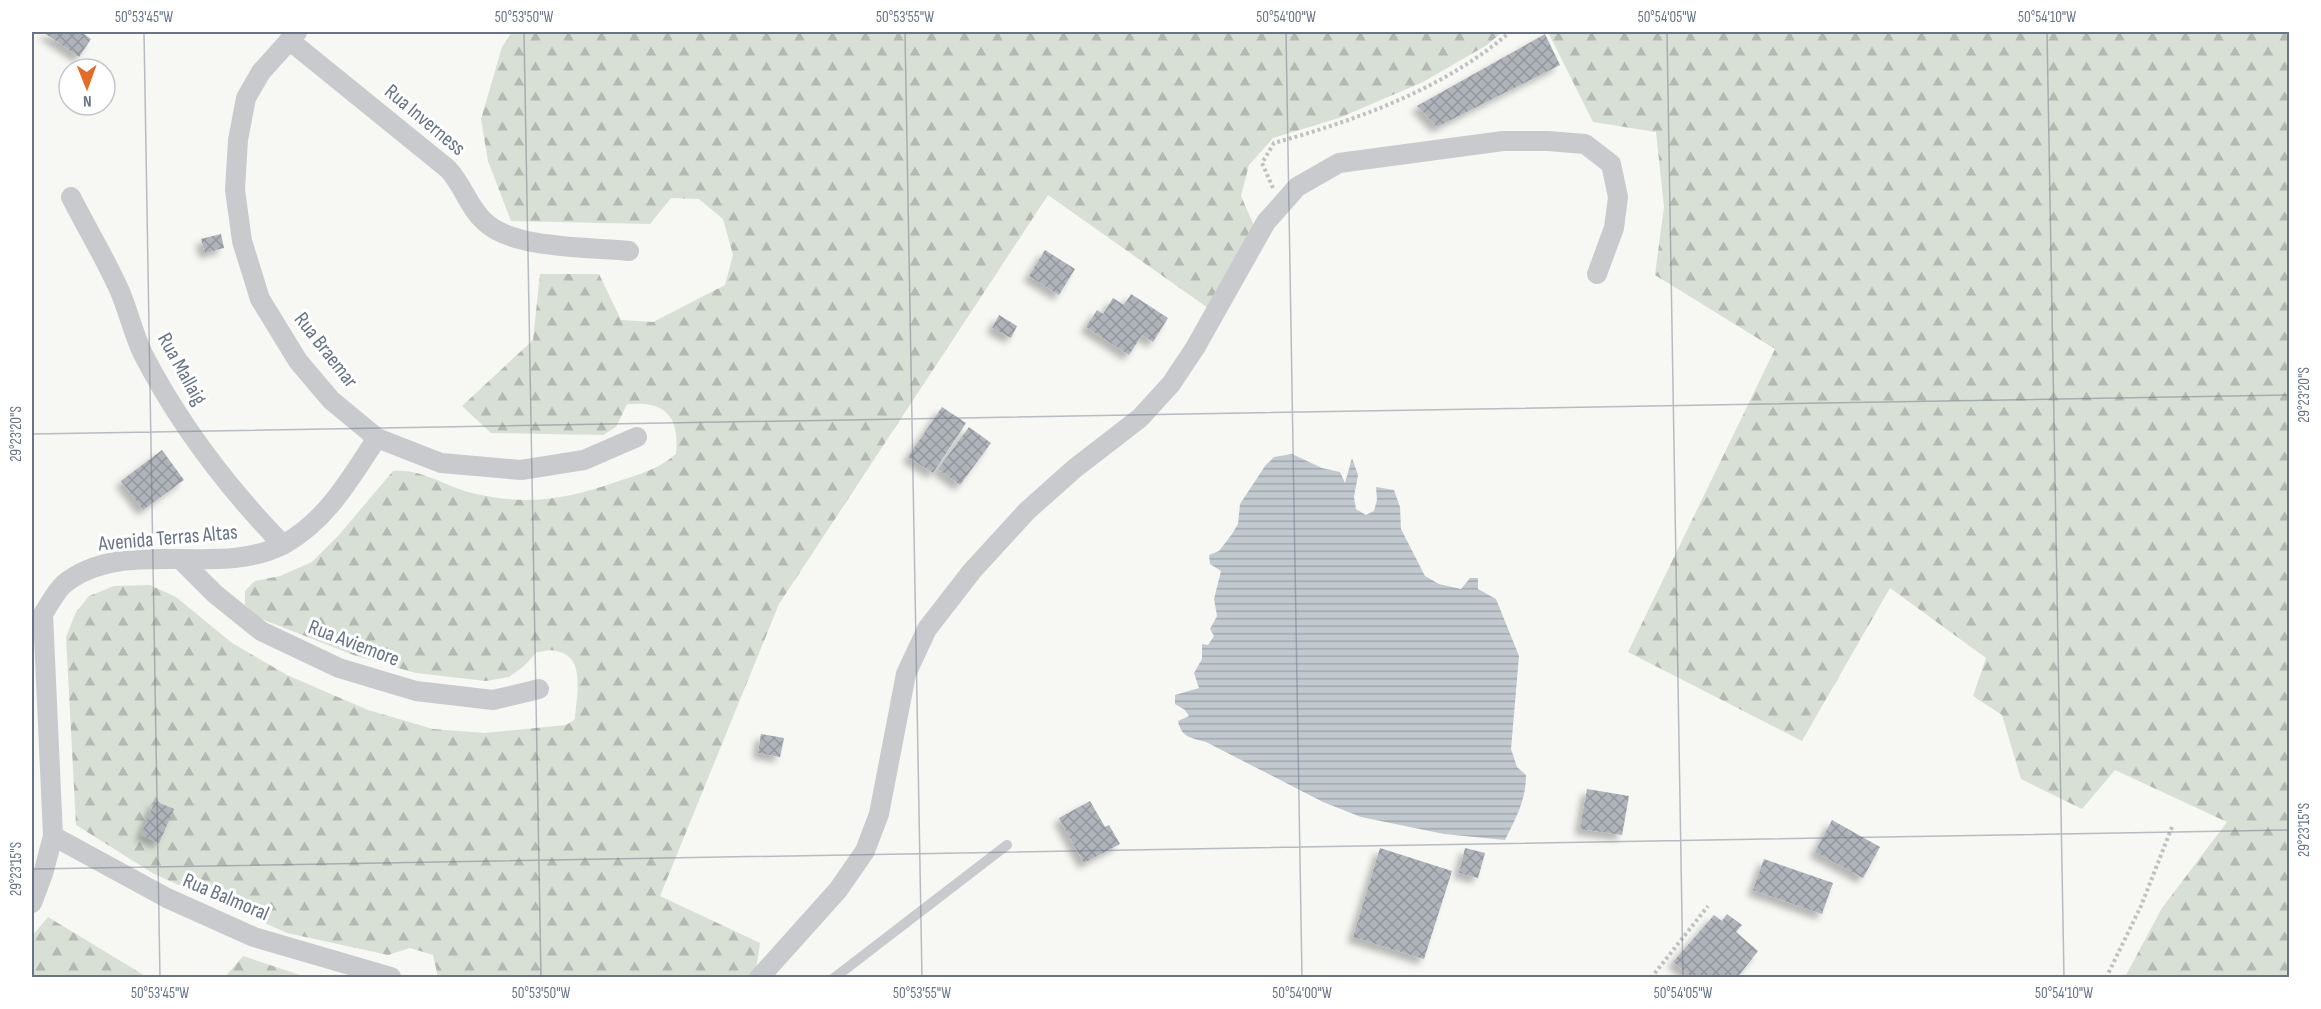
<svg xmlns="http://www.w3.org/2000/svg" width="2321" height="1009" viewBox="0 0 2321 1009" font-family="'Sofia Sans Condensed',sans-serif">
<defs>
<pattern id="forest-firs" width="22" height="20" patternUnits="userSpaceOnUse" patternTransform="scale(1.5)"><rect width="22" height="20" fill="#d8dfd5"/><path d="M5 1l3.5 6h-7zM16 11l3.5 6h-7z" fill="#b3b9b2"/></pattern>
<pattern id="water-rules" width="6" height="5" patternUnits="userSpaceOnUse" patternTransform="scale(1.5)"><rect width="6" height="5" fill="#c1c9cf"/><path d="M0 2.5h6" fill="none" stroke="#a1a8ae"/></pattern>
<pattern id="building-cross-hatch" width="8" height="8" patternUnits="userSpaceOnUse" patternTransform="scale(1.5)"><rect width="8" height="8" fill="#aeb4ba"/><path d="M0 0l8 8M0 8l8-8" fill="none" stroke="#91979d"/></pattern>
<filter id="shadow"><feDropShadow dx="-5.5" dy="5.5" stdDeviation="3" flood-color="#0004"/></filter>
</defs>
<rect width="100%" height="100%" fill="#f7f7f4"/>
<g fill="url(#forest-firs)">
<path d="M512 32H1502L1487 45 1423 82 1339 118 1273 138 1249 165 1241 196 1255 228 1208 308 1048 195 779 604 660 896 760 943 755 977H438L433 955 410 948 388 955 287 933 154 874 76 825 66 637 76 612 89 596 114 586 150 585 176 597 232 643 287 675 368 710 433 729 484 733 566 725 575 719C576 697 587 656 556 651 550 649 542 652 537 652L524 666 509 677 486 681 416 673 356 656 259 618 245 605V591L255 581 280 576 312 562 339 535 393 471C423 468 447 488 476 494 530 506 567 499 619 481 642 473 657 470 676 454 678 433 676 411 651 405 644 403 635 404 627 404L616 427 603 435 491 433 462 406 533 340 540 274H599L621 320 653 322 725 285 733 255 723 219 699 199 671 198 650 224 511 221 488 161 481 119 502 47Z"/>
<polygon points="1548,32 2289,32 2289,977 2125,977 2162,908 2227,822 2115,770 2082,809 2021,779 2002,715 1973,696 1986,658 1890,588 1802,741 1628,652 1775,349 1655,275 1664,207 1656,132 1593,122"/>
<polygon points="48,917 147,977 32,977 32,936"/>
<polygon points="243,956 306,977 225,977"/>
</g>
<path fill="url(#water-rules)" d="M1292 454 1322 468 1340 472 1345 483 1352 458 1358 475 1354 497 1356 509 1366 515 1374 511 1377 500 1376 487 1394 490 1400 507 1401 529 1425 576 1439 584 1461 589 1470 578H1478V589L1496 599 1519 656 1511 749 1517 767 1526 775C1526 800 1516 818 1505 840L1444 834 1361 817 1323 802 1206 742C1191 738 1181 737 1178 721L1189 716 1185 710 1175 704V695L1199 688 1194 673 1202 659V644L1208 645 1214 636 1210 629 1217 616 1214 599 1221 571 1210 564 1209 555 1219 551 1232 534 1238 524 1240 504 1265 466 1274 457Z"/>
<g fill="url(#building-cross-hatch)" filter="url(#shadow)">
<polygon points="43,32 81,32 91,39 79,57"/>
<polygon points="1545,34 1560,65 1437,127 1417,106"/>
<polygon points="221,234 224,248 205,253 201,239"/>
<polygon points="1045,250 1075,269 1059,295 1029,276"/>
<polygon points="1131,294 1168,318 1153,342 1142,335 1129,355 1086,327 1097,310 1103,314 1113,298 1124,305"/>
<polygon points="999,315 1017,326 1011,338 992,328"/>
<polygon points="942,407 966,423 933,473 908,457"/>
<polygon points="969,427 991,443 960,485 938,469"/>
<polygon points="162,450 184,480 143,510 121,481"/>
<polygon points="761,734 784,738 780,757 758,753"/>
<polygon points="1587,789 1629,796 1622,835 1580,829"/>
<polygon points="155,801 174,809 159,843 141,835"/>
<polygon points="1090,801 1105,827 1109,825 1120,844 1084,863 1059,818"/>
<polygon points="1832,820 1880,847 1863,878 1815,852"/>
<polygon points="1380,848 1452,871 1424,959 1353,937"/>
<polygon points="1465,848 1485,853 1478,878 1459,873"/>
<polygon points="1764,859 1833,883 1822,914 1753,890"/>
<polygon points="1727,914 1742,925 1736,932 1758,951 1737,978 1693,978 1673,962 1714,915 1722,921"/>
</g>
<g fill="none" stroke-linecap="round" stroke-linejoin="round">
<g stroke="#bfc1c3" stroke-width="4" stroke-dasharray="3 3" stroke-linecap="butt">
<path d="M1273 188 1262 163 1274 143C1357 120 1444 89 1510 32"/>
<polyline points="1651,978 1708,906"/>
<polyline points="2106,978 2141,906 2172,827"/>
</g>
<polyline stroke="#c8cace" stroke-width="10" points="834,978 1007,845"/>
<g stroke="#c8cace" stroke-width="20">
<polyline points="297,32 261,72 246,98 238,140 235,190 242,241 260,299 298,361 331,400 377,438 441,463 521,470 584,460 637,437"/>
<path d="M289 40 448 169C463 185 469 208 485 222 513 249 590 247 629 251"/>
<path d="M71 197C87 229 107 261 121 294 129 314 134 335 143 354 179 424 229 489 283 545"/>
<polyline points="180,559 215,594 261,631 339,668 416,691 493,700 539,689"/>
<polyline points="53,836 167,898 254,937 391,977"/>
<path d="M32 903 43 874 53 836 43 614C49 605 56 591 64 584 124 535 221 580 286 543 328 519 351 477 377 438"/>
<polyline points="759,978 838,890 865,851 879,814 906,674 927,629 972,571 1027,511 1074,469 1140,418 1171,384 1195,348 1266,222 1297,187 1339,163 1503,141 1548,141 1585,144 1611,164 1618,197 1614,228 1597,274"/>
</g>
</g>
<path fill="none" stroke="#667485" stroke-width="1.5" stroke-opacity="0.45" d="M144 32 160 978M524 32 541 978M905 32 922 978M1286 32 1302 978M1667 32 1683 978M2047 32 2064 978M32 434 2290 395M32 869 2290 830"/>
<g text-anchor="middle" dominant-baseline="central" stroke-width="6" stroke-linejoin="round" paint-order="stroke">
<g font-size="21" fill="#667485" stroke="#fff">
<text transform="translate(425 120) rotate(40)">Rua Inverness</text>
<text transform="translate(326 350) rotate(52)">Rua Braemar</text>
<text transform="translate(182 369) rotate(61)">Rua Mallaig</text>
<text transform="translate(168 538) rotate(-5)">Avenida Terras Altas</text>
<text transform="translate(354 643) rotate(21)">Rua Aviemore</text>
<text transform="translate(226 897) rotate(23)">Rua Balmoral</text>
</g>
</g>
<rect width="2321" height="1009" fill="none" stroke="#ffffff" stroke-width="66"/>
<g transform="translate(87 87) rotate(179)"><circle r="28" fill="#ffffff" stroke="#c2c7ce" stroke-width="1.5"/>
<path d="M0-4.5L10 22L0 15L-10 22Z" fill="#e56a26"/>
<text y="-9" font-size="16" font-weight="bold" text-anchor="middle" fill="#667485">N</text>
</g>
<rect x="33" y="33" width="2255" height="943" fill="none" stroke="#667485" stroke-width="2"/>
<g font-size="15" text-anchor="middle" fill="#667485">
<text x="144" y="22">50°53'45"W</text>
<text x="524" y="22">50°53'50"W</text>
<text x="905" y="22">50°53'55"W</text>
<text x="1286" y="22">50°54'00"W</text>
<text x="1667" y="22">50°54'05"W</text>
<text x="2047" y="22">50°54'10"W</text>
<text transform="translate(2304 395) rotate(-90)" y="5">29°23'20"S</text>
<text transform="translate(16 434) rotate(-90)" y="5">29°23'20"S</text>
<text transform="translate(2304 830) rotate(-90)" y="5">29°23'15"S</text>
<text transform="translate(16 869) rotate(-90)" y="5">29°23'15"S</text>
<text x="160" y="998">50°53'45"W</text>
<text x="541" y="998">50°53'50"W</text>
<text x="922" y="998">50°53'55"W</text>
<text x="1302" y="998">50°54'00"W</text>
<text x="1683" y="998">50°54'05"W</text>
<text x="2064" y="998">50°54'10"W</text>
</g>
</svg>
